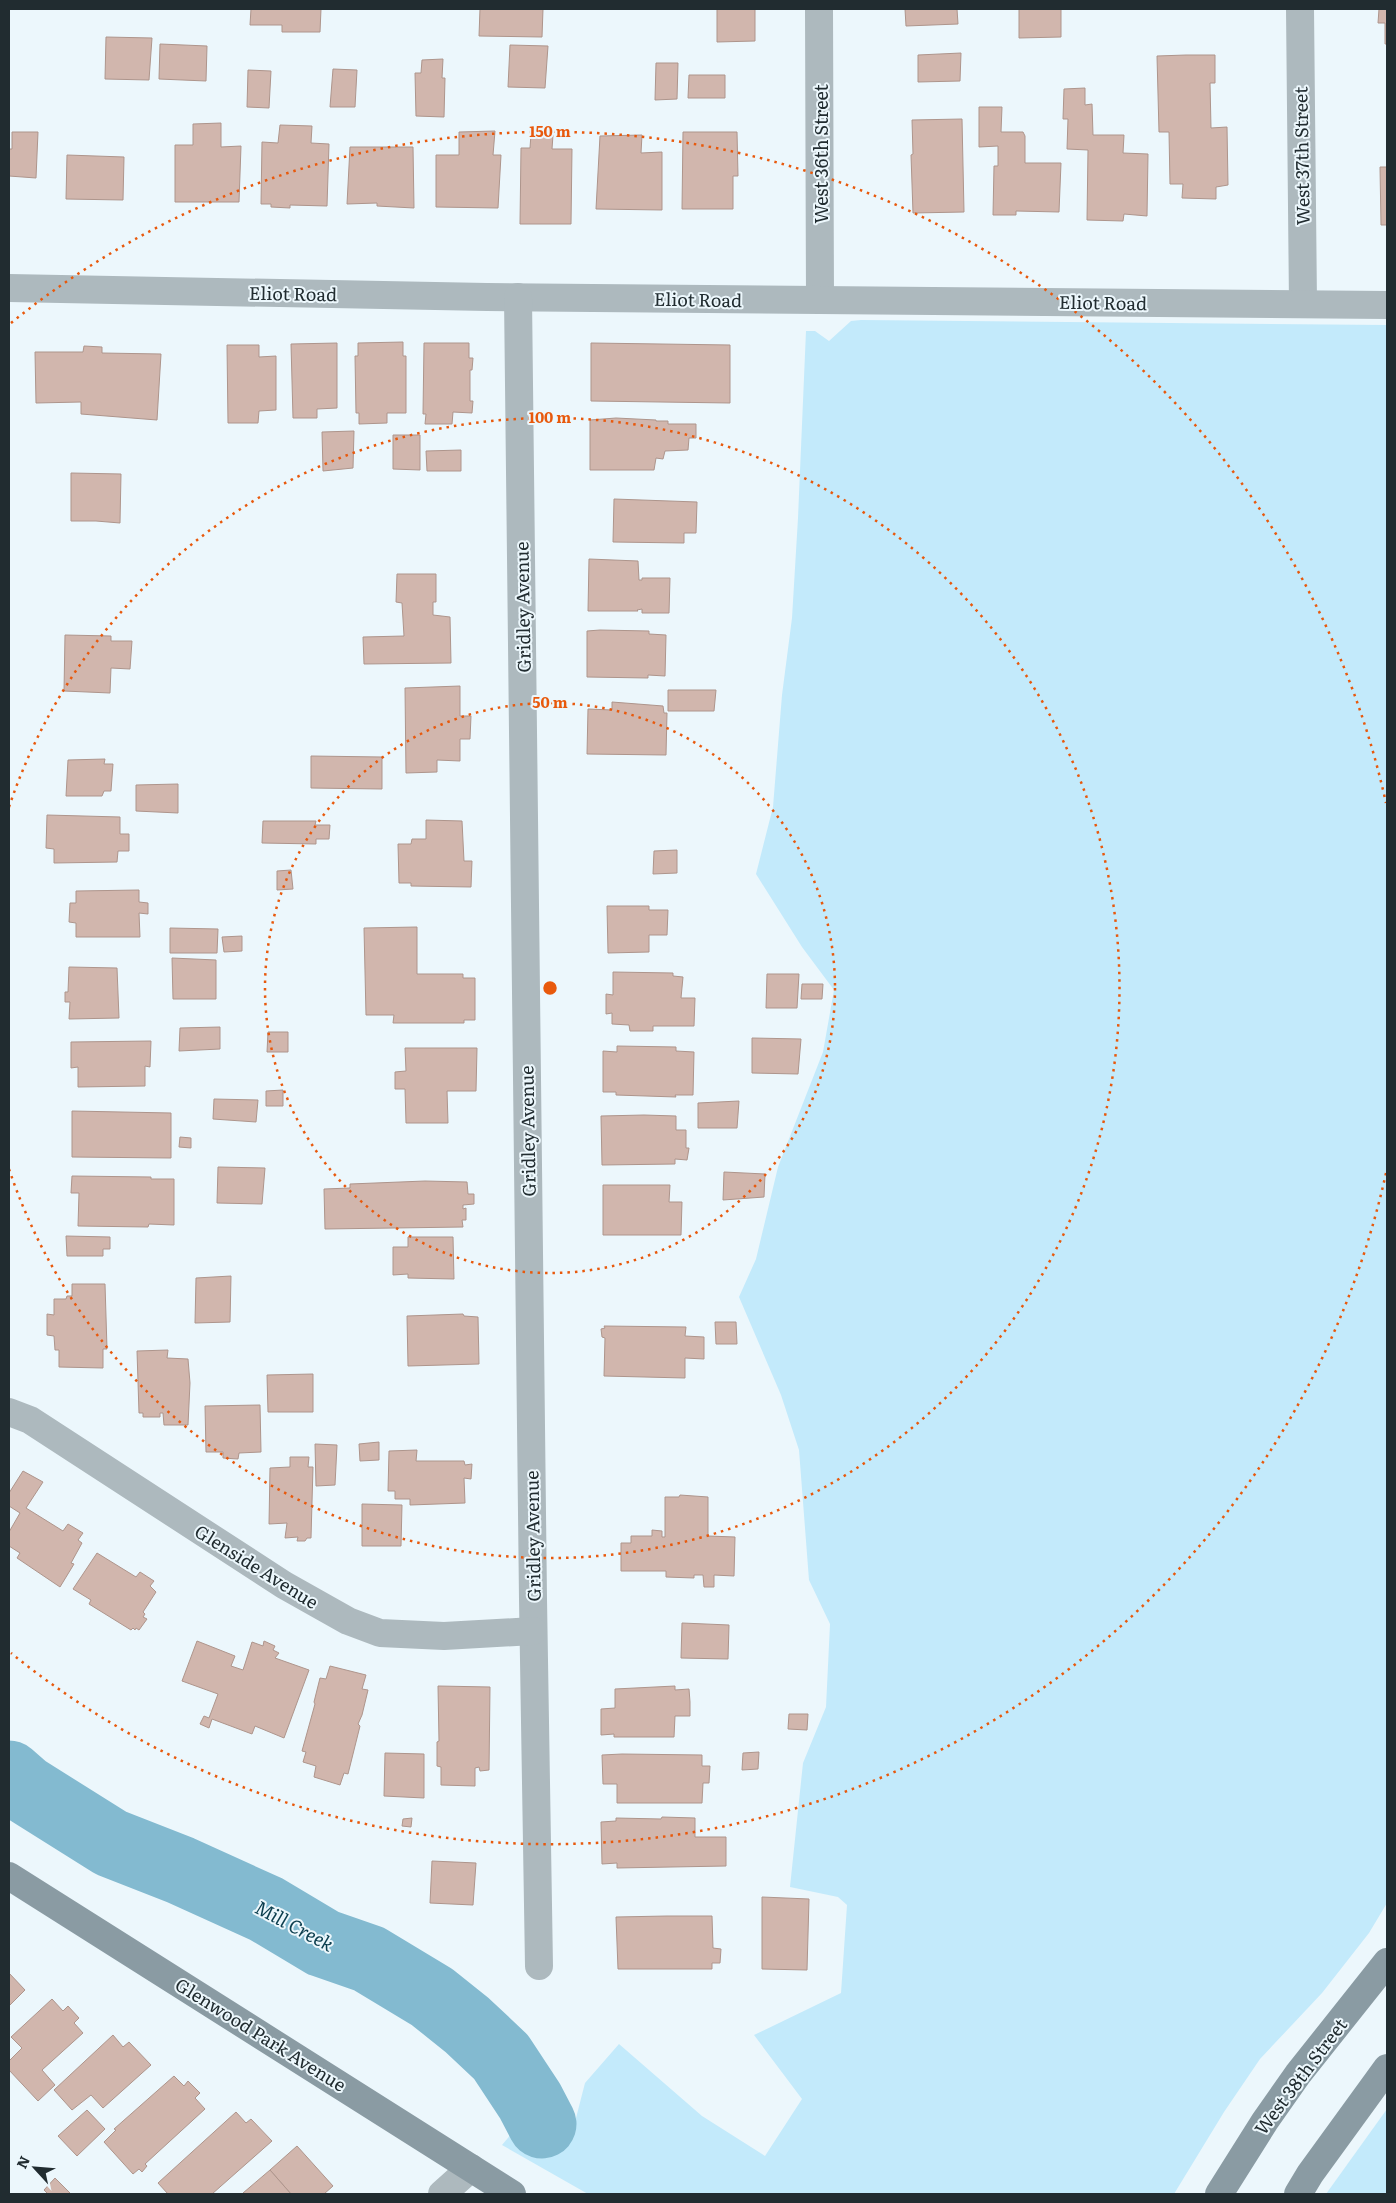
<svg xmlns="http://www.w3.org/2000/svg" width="1396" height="2203" viewBox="0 0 1396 2203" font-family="Literata,serif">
<rect width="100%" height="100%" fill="#ecf7fc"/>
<g fill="#c3eafb">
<polygon points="861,320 1387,325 1387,1903 1369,1933 1322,1993 1260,2059 1224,2112 1174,2194 588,2194 502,2145 517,2127 531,2127 576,2118 585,2083 619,2044 702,2116 765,2156 802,2099 754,2035 841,1993 847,1905 838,1897 790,1887 803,1763 826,1707 830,1624 809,1580 799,1450 781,1395 739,1297 756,1259 778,1167 823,1052 834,990 802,947 756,874 773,807 782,695 792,618 798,518 806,331 815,331 829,341 851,321"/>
<polygon points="1387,2109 1387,2194 1326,2194"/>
</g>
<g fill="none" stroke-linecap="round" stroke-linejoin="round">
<polyline stroke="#83bad0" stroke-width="69" points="9,1775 25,1789 111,1843 180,1870 266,1909 323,1943 369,1959 432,1997 467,2025 501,2057 530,2101 542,2124"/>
</g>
<g fill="#d1b6ad" stroke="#ae958c">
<polygon points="251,9 321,9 320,32 282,32 282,25 250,25"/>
<polygon points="480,9 543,9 542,37 479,36"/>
<polygon points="717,9 755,9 755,41 717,42"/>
<polygon points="905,9 957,9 958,24 906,26"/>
<polygon points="1019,9 1061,9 1061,37 1019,38"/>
<polygon points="1379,9 1387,9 1387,44 1385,44 1385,23 1378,23"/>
<polygon points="106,37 152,38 149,80 105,79"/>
<polygon points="160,44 207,46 206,81 159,79"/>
<polygon points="510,45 548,46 545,88 508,87"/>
<polygon points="961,53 960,81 918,82 918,55"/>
<polygon points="1186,55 1215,55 1215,83 1210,83 1211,128 1227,127 1228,185 1216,187 1216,199 1182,198 1183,184 1170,184 1169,132 1159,132 1157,56"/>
<polygon points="443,59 442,78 445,78 444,117 416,116 415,73 421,73 422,60"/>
<polygon points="656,63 678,63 677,99 655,100"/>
<polygon points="333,69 357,70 355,107 330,107"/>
<polygon points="248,70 271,71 269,108 247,107"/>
<polygon points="689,75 725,75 725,98 688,98"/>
<polygon points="1085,88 1085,105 1092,104 1093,135 1124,135 1123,153 1148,154 1147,216 1124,214 1123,221 1087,220 1088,150 1067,149 1068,119 1063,119 1064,89"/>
<polygon points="979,107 1002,107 1001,132 1023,132 1025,136 1025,163 1061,163 1059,212 1016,211 1016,215 993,215 994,166 998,166 998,146 979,147"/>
<polygon points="962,119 964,212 913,213 911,155 913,154 912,120"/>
<polygon points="221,123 221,147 241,146 239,202 175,202 175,145 193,145 193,124"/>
<polygon points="280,125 312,126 311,143 329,144 327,206 290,205 290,208 271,207 271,204 261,204 262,142 278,143"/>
<polygon points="495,131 493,155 501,155 498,208 436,207 436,155 459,155 459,132"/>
<polygon points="12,132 38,132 36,178 9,176 9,149 12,149"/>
<polygon points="683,132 737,132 738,176 733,176 733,209 682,209"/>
<polygon points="531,134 553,135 552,149 572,149 571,224 520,224 521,148 530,148"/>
<polygon points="642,135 641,153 662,152 662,210 596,209 600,136"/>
<polygon points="350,147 413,147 414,208 377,206 377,203 347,204"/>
<polygon points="67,155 124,157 123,200 66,199"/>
<polygon points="1380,167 1387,167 1387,225 1381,225"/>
<polygon points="403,342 403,356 406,356 406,413 387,413 387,423 359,424 359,413 356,413 355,356 358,356 358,343"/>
<polygon points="337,343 337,408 317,409 317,418 293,418 291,344"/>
<polygon points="424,343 469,343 469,358 473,358 472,370 470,370 470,401 473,401 472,413 453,412 452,424 425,424 426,414 423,414"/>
<polygon points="591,343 730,345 730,403 591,401"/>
<polygon points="227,345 259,345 259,357 276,356 276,410 259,411 258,423 228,423"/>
<polygon points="84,346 102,347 102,353 161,354 157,420 81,414 81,402 36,403 35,352 83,352"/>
<polygon points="616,418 656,420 656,421 668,421 668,424 696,424 696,438 689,438 688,450 665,451 663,459 656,458 654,470 590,470 590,420"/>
<polygon points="354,431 353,468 323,471 322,432"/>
<polygon points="393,435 420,435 420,470 393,469"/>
<polygon points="461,450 461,471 427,471 426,451"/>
<polygon points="71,473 121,474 120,523 96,521 71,521"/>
<polygon points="614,499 697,502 696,533 684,533 684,543 613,542"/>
<polygon points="589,559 638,561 639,580 642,580 642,578 670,578 669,613 642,613 642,609 637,610 638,611 588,611"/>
<polygon points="397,574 436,574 436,602 433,602 433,615 450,617 451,663 364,664 363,637 404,636 402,603 396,602"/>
<polygon points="600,630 649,631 649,634 666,635 665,676 648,675 648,678 587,677 587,631"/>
<polygon points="65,635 111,636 111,641 132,641 130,669 111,668 110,693 64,691"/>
<polygon points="460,686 460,716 471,716 470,739 460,739 460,761 437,760 437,772 406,773 405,688"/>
<polygon points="668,690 716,690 714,711 668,711"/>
<polygon points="612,702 663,706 664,713 667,713 666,755 587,754 588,709 612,710"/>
<polygon points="311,756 382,757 382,789 311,788"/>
<polygon points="105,759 104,764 113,764 111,791 104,791 102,796 66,796 68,760"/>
<polygon points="178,784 178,813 136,811 136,785"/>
<polygon points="47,815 120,817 120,834 129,834 129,851 118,851 117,862 54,863 54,849 46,848"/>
<polygon points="426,820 462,821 464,861 472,861 471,887 411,886 411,883 399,883 398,844 411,844 412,839 426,839"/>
<polygon points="263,821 316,821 315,825 330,825 329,839 316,839 316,844 262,843"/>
<polygon points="677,850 677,873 653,874 654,851"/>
<polygon points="291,870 293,889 277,890 277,871"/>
<polygon points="139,890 139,902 148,903 148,914 139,913 140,937 76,937 76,923 69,922 70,903 76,903 76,891"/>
<polygon points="607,906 649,906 649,910 668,910 667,935 649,935 649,952 608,953"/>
<polygon points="417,927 417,974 463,974 463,978 475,978 475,1020 464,1020 464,1023 393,1023 394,1015 366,1015 364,928"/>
<polygon points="170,928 218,929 217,953 170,953"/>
<polygon points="242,936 242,951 224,952 222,937"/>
<polygon points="172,958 216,960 216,999 173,999"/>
<polygon points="69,967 117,968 119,1018 69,1019 70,1002 65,1002 65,992 68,992"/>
<polygon points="613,972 673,973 673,976 683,977 681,998 695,998 694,1026 653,1026 653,1031 630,1031 629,1025 612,1024 612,1013 606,1014 606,994 613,995"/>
<polygon points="767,974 799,974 797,1008 766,1008"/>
<polygon points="802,984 823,984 822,999 801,999"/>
<polygon points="220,1027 220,1049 179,1051 180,1028"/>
<polygon points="268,1032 288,1032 288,1052 267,1052"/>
<polygon points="752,1038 801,1039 798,1074 752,1073"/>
<polygon points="151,1041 150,1067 145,1066 145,1086 78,1087 78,1067 71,1068 71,1042"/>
<polygon points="617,1046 676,1047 676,1051 694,1052 693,1095 675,1095 676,1097 616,1095 616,1092 603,1092 603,1051 617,1052"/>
<polygon points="405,1048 477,1048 476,1091 447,1091 448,1123 406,1123 405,1089 395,1089 395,1072 406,1071"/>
<polygon points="283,1090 283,1106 266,1106 266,1091"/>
<polygon points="214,1099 258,1100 256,1122 213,1119"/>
<polygon points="739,1101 737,1128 698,1128 698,1103"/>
<polygon points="72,1111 171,1113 171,1158 72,1157"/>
<polygon points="644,1115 676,1116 676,1130 686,1130 686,1148 689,1148 687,1160 675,1159 675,1164 602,1165 601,1116"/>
<polygon points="180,1137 191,1138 191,1148 179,1147"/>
<polygon points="218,1167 265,1168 262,1204 217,1203"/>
<polygon points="724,1172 765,1174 764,1197 723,1200"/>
<polygon points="72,1176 151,1177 151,1179 174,1179 174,1225 149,1224 148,1227 78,1226 79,1193 71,1193"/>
<polygon points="425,1181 467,1182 468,1194 474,1194 474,1204 463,1205 463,1209 466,1208 466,1220 462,1220 463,1227 325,1229 324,1189 350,1188 350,1184"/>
<polygon points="603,1185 670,1185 669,1202 682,1202 681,1235 603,1235"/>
<polygon points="66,1236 110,1237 110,1249 103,1249 103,1256 67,1256"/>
<polygon points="408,1237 453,1237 454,1279 408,1278 408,1274 393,1275 393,1247 408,1247"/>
<polygon points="231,1276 230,1322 195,1323 196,1278"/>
<polygon points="72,1284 105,1284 107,1349 103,1349 103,1368 59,1367 59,1350 55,1350 54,1336 47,1335 47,1314 54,1315 54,1299 66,1299 67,1296 72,1296"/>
<polygon points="463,1314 464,1316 478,1317 479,1364 408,1366 407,1316"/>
<polygon points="715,1322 736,1322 737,1344 716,1344"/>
<polygon points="604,1326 686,1327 685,1336 704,1337 704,1359 685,1358 685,1378 604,1376 605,1338 602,1337 601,1329 605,1328"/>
<polygon points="168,1350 167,1358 188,1359 190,1383 188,1425 164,1425 163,1413 160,1413 160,1417 143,1417 143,1413 139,1413 137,1351"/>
<polygon points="313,1374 313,1412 268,1412 267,1375"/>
<polygon points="260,1405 261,1452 239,1453 238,1459 223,1458 223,1452 206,1452 205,1406"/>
<polygon points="379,1442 379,1460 360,1461 359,1444"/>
<polygon points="315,1444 337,1445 335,1485 316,1486"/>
<polygon points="417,1450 416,1461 464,1461 465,1465 472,1464 471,1479 464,1478 465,1503 410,1505 410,1499 395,1499 395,1491 388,1491 389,1451"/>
<polygon points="290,1457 309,1457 308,1467 313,1467 311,1538 307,1538 305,1541 297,1541 298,1537 285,1538 287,1523 269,1524 270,1468 290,1467"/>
<polygon points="23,1471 43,1482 26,1508 63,1531 68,1524 83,1533 78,1540 82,1543 71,1563 74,1564 60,1587 17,1558 20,1553 9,1546 9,1532 20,1513 9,1506 9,1493"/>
<polygon points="680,1495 708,1497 708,1536 735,1537 734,1576 714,1575 714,1587 704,1587 703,1575 694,1575 694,1578 666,1577 666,1571 621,1571 621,1543 631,1543 631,1536 652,1536 652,1530 662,1531 662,1537 665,1537 665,1497 679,1497"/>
<polygon points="362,1504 402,1505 401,1546 362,1546"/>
<polygon points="97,1553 136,1577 140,1572 154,1581 150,1586 156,1592 143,1612 145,1614 143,1617 147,1619 139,1630 136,1628 135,1630 133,1628 131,1630 89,1604 91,1600 73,1589"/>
<polygon points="682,1623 729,1625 728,1659 681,1658"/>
<polygon points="197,1641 235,1656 231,1666 243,1670 252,1642 263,1646 264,1641 275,1646 273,1650 279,1653 275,1658 309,1670 284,1738 255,1726 252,1734 212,1719 209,1728 200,1724 204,1716 209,1718 218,1694 182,1681"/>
<polygon points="330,1666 366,1675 362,1689 368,1690 362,1715 358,1724 360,1726 348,1774 344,1773 340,1785 314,1777 316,1766 303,1762 306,1752 302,1751 315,1704 314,1702 320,1678 326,1679"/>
<polygon points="438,1686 490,1687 489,1770 480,1771 479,1767 475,1768 475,1786 441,1785 441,1767 437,1766 437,1742 439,1741"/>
<polygon points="675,1686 675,1690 689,1689 690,1702 690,1716 675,1716 674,1737 614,1737 614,1734 601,1735 601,1709 615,1708 615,1689"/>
<polygon points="789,1714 808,1714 807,1730 788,1729"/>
<polygon points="759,1752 758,1769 742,1770 743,1753"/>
<polygon points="385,1753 424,1754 424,1798 384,1796"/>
<polygon points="622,1754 702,1755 702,1766 710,1766 709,1783 703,1783 702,1803 617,1803 617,1784 603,1784 602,1755"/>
<polygon points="662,1817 695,1818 695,1837 726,1837 726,1866 617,1868 617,1863 602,1864 601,1822 616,1821 616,1818 661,1819"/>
<polygon points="412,1818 411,1827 402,1826 403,1819"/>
<polygon points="432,1861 476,1863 473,1905 430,1903"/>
<polygon points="762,1897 809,1899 807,1970 762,1969"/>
<polygon points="667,1916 712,1916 713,1948 721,1949 720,1963 712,1963 712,1969 618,1969 616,1917"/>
<polygon points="9,1973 25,1990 9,2006"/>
<polygon points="52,1999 63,2011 68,2006 79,2018 74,2023 83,2033 42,2070 55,2085 38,2101 9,2070 9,2061 22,2048 11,2037"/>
<polygon points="113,2035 123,2047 129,2042 151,2065 103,2108 91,2095 72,2110 54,2090"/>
<polygon points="174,2076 184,2086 188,2081 200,2093 195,2098 205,2109 145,2164 147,2166 142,2172 139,2169 133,2174 104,2142 116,2130 114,2129"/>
<polygon points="87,2110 105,2129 77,2156 58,2136"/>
<polygon points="236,2112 246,2123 251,2119 272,2141 212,2194 168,2194 158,2183"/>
<polygon points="297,2146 333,2186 324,2194 291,2194 270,2170"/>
<polygon points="270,2170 291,2194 244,2194 243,2193"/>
<polygon points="55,2178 70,2193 69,2194 48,2194 44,2190"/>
</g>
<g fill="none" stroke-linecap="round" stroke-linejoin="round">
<g stroke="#adb9be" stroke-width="28">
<polyline points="819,9 820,300"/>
<polyline points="1300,9 1303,304"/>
<polyline points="9,288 487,297 1387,305"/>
<polyline points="518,297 533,1599 539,1966"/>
<polyline points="9,1412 30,1420 284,1585 348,1621 380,1633 444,1636 533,1631"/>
<polyline points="442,2194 471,2168"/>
</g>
<g stroke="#8a9ba3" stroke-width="28">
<polyline points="9,1876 512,2194"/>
<polyline points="1219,2194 1265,2121 1298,2074 1387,1962"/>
<polyline points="1298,2194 1310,2174 1387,2068"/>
</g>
</g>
<g fill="none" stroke="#e8590c" stroke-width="2.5" stroke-dasharray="2.5 5">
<circle cx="550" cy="988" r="285"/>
<path d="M9 807A570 570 0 1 1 9 1169"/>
<path d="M1386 1173A856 856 0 0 1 11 1653M11 323A856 856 0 0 1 1386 803"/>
</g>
<g text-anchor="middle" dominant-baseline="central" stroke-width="4" stroke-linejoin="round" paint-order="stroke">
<g font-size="18" fill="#212c30" stroke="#ecf7fc">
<text transform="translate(820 154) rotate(-90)">West 36th Street</text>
<text transform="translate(1301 156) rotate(-91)">West 37th Street</text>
<text transform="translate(293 293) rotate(1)">Eliot Road</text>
<text transform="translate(698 299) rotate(1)">Eliot Road</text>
<text transform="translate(1103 302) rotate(1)">Eliot Road</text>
<text transform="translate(522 607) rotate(-91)">Gridley Avenue</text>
<text transform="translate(527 1131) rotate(-91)">Gridley Avenue</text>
<text transform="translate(532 1536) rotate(-91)">Gridley Avenue</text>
<text transform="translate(257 1566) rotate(32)">Glenside Avenue</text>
<text transform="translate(261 2034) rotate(32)">Glenwood Park Avenue</text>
<text transform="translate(1300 2076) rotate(-53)">West 38th Street</text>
</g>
<g font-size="19" font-style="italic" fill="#0c3e4e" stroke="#ecf7fc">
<text transform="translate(295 1925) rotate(28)">Mill Creek</text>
</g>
</g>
<circle cx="550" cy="988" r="8" fill="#e8590c" stroke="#ecf7fc" stroke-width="2.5"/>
<g font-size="15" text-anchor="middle" font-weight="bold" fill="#e8590c" stroke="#ecf7fc" stroke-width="4" stroke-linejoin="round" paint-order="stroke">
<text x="550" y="137">150 m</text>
<text x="550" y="423">100 m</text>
<text x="550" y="708">50 m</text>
</g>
<rect width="1396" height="2203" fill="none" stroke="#212c30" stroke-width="20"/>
<g transform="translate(35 2168) rotate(296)" stroke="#ecf7fc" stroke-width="4" paint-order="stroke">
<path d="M0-4L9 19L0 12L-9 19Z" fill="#212c30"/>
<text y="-8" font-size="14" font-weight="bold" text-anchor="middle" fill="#212c30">N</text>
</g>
</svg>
